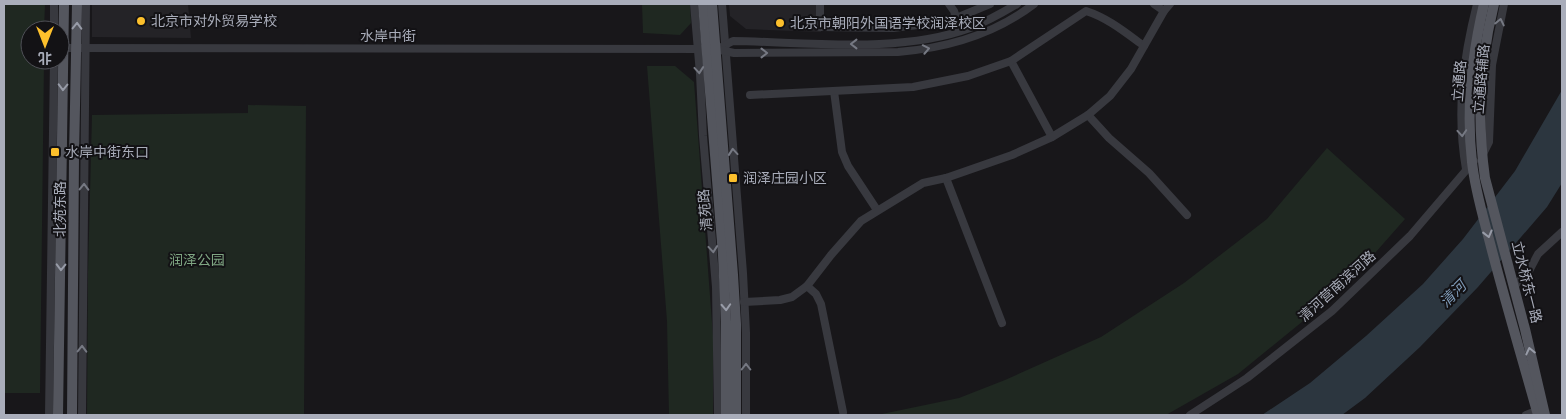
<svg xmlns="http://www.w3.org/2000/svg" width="1566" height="419" viewBox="0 0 1566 419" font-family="'DejaVu Sans','Noto Sans SC',sans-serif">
<rect width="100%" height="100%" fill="#18171a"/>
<g fill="#242327">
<polygon points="92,4 188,4 191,38 92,37"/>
<polygon points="729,4 820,4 821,32 746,29 730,16"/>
</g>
<g fill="#1f2821">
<polygon points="4,4 45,4 44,30 30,30 30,60 44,60 40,393 4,393"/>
<polygon points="642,4 690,4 691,23 680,35 643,33"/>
<polygon points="647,66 675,66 694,82 713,336 713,415 669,415 667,321"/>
<polygon points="248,105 306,106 304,415 87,415 88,272 92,115 248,113"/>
<polygon points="1327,148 1405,219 1346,286 1238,374 1166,415 877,415 959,398 1005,380 1101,337 1184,283 1267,219"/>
</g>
<polygon fill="#2c363f" points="1562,90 1562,183 1547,207 1478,287 1420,347 1365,398 1342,415 1262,415 1310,383 1366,336 1423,284 1463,239 1515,171"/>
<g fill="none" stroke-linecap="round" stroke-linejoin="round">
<g stroke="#38393f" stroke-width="8">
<polyline points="694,4 700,74 703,136 716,287 718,415"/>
<polyline points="722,4 743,273 746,333 746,415"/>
<polyline points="820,4 820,27 893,28 934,23 961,16 990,4"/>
<polyline points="949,4 954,11 956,17"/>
<polyline points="1154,4 1164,11"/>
<polyline points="54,30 54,4"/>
<path d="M723 46 733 41C807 42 899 54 970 28 986 22 1002 13 1017 4"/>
<path d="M60 48 716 49 734 53 898 52C947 48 995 34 1034 4"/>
<polyline points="1011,61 1052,137"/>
<polyline points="834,91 842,152 848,166 877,210"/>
<path d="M750 95 913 87 968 76 1011 61 1086 11C1108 18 1126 33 1144 46"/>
<polyline points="1088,115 1109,138 1149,173 1187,215"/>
<polyline points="1483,154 1489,142 1492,65 1504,4"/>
<path d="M1466 169C1456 112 1463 59 1477 4"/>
<polyline points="946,178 1002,323"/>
<polyline points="807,286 816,294 821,304 843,412"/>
<polyline points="1514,286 1528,273 1538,254 1562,232"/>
<polyline points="744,302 780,300 792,297 807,286 831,255 861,221 923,183 946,178 1012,155 1052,137 1088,115 1110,96 1131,69 1164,11 1170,4"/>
<polyline points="49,415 54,60"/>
<polyline points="82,415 86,4"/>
<polyline points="1190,415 1247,378 1332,311 1410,236 1474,161"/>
<polyline points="1526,415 1536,411"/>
</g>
<g stroke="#54565e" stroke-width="10">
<polyline points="703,4 723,255 726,322 726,415"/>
<polyline points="712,4 733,275 736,324 736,415"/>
<path d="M1484 4C1472 55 1466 110 1472 162 1475 190 1483 216 1490 243 1505 301 1522 358 1538 415"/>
<path d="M1494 4C1480 60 1477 121 1485 178L1525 329 1545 415"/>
<polyline points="58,415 64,4"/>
<polyline points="72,415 74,157 77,4"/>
</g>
</g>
<defs><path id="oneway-chevron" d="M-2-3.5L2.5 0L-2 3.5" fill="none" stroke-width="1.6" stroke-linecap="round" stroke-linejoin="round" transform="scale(1.25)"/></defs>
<g stroke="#767983">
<use href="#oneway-chevron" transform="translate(1500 22) rotate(-78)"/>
<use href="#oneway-chevron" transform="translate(854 44) rotate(-180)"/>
<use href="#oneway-chevron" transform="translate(926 49) rotate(-11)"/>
<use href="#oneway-chevron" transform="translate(764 53)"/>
<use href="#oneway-chevron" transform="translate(699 70) rotate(85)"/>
<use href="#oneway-chevron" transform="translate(1462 133) rotate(86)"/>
<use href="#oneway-chevron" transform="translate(733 152) rotate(-95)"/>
<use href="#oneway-chevron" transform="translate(84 187) rotate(-89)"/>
<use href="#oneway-chevron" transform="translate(713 249) rotate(85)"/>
<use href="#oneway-chevron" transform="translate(82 349) rotate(-89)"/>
<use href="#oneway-chevron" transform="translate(746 367) rotate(-90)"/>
</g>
<g stroke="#989ca8">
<use href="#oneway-chevron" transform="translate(77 26) rotate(-89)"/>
<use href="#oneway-chevron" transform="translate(63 87) rotate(91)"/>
<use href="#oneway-chevron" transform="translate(1488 234) rotate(76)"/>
<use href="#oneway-chevron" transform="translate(61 267) rotate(91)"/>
<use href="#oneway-chevron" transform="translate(726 307) rotate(87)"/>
<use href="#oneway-chevron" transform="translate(1530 351) rotate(-103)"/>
</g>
<g fill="#fdc02c" stroke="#131215" stroke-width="2">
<circle cx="141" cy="21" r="5"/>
<circle cx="780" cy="23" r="5"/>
<rect x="50" y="147" width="10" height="10" rx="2.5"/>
<rect x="728" y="173" width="10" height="10" rx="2.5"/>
</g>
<g text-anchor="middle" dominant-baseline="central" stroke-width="4" stroke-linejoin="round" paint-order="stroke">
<g font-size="14" fill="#a9adba" stroke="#131215" text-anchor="start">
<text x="151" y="21">北京市对外贸易学校</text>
<text x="790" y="23">北京市朝阳外国语学校润泽校区</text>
<text x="65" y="152">水岸中街东口</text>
<text x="743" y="178">润泽庄园小区</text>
</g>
<g font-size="14" fill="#a9adba" stroke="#131215">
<text x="388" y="36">水岸中街</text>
<text transform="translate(1481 79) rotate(-85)">立通路辅路</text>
<text transform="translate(1459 81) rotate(-85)">立通路</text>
<text transform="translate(60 209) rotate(-90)">北苑东路</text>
<text transform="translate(705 210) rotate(-95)">清苑路</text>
<text transform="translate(1527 282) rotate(76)">立水桥东一路</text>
<text transform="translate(1337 286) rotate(-42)">清河营南滨河路</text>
</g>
<g font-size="14" fill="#7fa683" stroke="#131215">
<text x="197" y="260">润泽公园</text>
</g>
<g font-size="15" font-style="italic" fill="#7e9ab7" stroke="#131215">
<text transform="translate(1453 294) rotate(-45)">清河</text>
</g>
</g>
<rect width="1566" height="419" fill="none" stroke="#a9adba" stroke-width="10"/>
<g transform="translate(45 45) rotate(180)"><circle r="24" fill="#131215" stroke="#4f5057"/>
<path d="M0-4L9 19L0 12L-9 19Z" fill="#fdc02c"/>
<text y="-8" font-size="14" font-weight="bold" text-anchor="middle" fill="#a9adba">北</text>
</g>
</svg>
